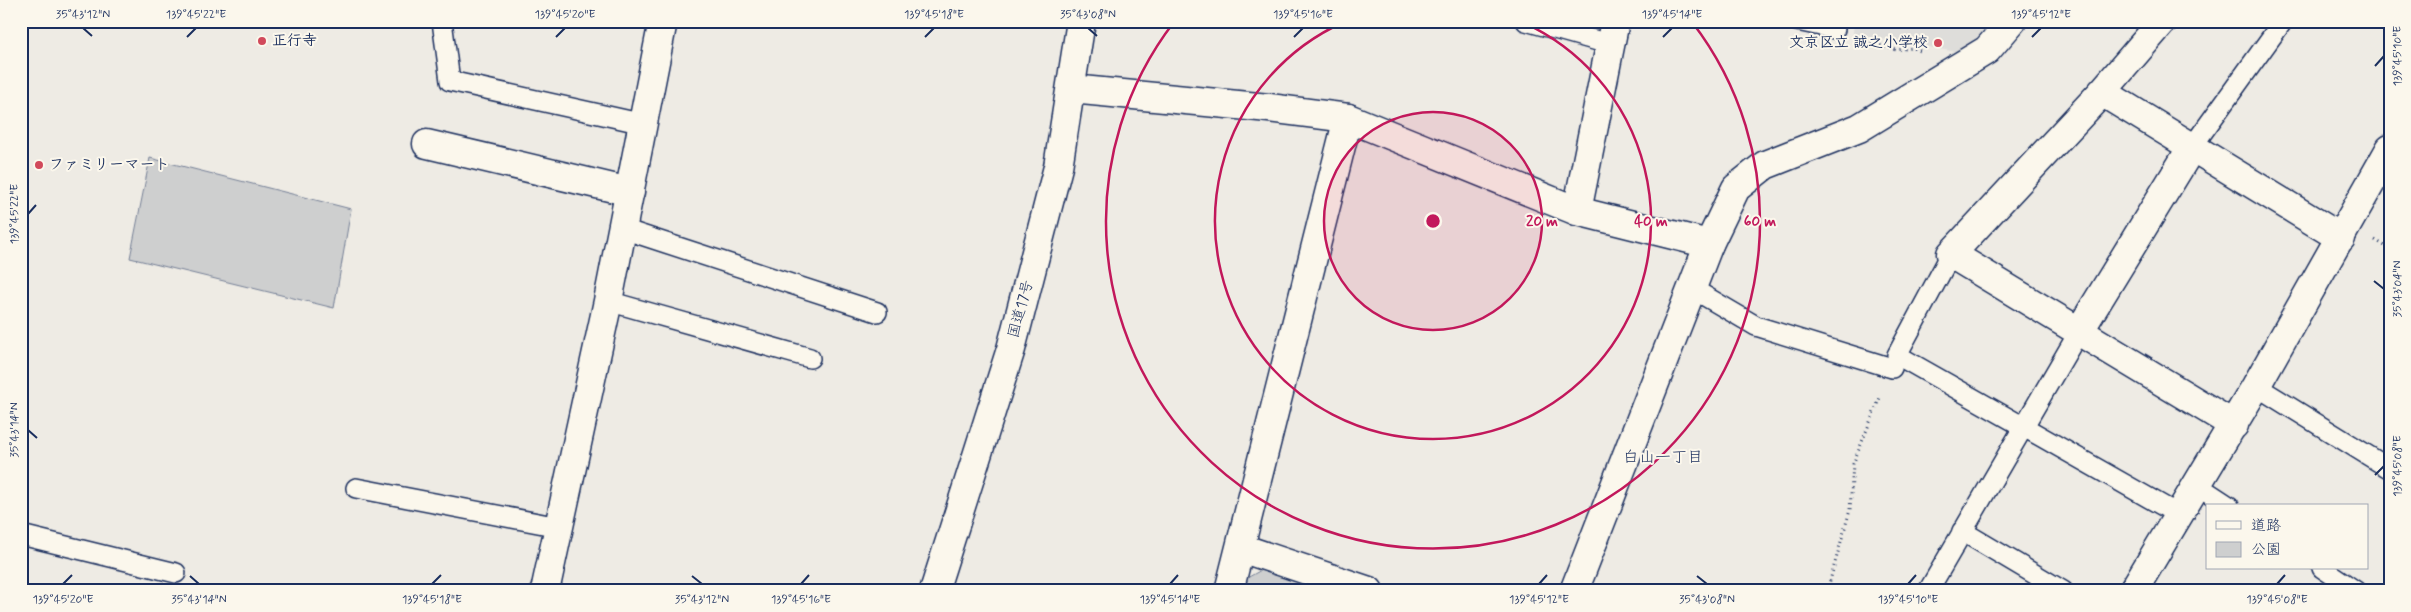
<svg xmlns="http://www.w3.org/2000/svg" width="2411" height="612" viewBox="0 0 2411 612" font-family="Mynerve,'Klee One',sans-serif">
<rect width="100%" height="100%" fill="#eeebe4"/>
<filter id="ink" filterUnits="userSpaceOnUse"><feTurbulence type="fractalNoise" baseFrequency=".02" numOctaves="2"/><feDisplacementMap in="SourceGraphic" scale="10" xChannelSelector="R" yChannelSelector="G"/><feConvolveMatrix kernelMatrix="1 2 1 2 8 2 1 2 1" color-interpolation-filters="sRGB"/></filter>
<g filter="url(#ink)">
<polygon fill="#deddda" points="1854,21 1999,21 1957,52 1853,34"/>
<g fill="#cecfcf" stroke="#747f96">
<polygon points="150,158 351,209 334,308 130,258"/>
<polygon points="1263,569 1324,587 1323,591 1243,591 1247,578"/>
</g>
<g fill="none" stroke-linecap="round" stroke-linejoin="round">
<defs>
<g id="service">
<polyline points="442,21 450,81 644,124"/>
<polyline points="1526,21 1612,45"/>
<polyline points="1797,21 1835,29"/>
<polyline points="2192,147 2283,21"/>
<polyline points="623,229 877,312"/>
<polyline points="1951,254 1897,355 2179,515"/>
<polyline points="1693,289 1756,326 1892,368"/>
<polyline points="608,301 810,358"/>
<polyline points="2256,386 2390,469"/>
<polyline points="2197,485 2229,506"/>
<polyline points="356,488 559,527"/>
<polyline points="1962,531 2063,591"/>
<polyline points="21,535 176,573"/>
<polyline points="2322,568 2356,591"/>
<polyline points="1928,591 2080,330"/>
</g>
<g id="minor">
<polyline points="2163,21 2102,92 1951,254 2234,425"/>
<polyline points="1071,89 1269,108 1348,118 1577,211 1709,244"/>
<polyline points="2102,92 2341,238"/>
<polyline points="427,144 630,192"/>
<polyline points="1577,211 1615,21"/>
<polyline points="2080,330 2192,147"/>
<polyline points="1241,548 1369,591"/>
<polyline points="545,591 608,301 663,21"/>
<polyline points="1229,591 1348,118"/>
<polyline points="1574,591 1709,244 1736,188 1765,165 1859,128 1987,50 2012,21"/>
<polyline points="2133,591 2256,386 2390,149"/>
</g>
<polyline id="trunk" points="934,591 1011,349 1058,167 1081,21"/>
</defs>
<use href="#service" stroke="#1b2f5e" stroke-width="22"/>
<use href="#minor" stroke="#1b2f5e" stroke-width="31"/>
<use href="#trunk" stroke="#1b2f5e" stroke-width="31"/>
<g stroke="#1b2f5e" stroke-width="3" stroke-dasharray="1 4" stroke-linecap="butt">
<polyline points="1861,40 1896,50 1913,48 1920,51"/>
<polyline points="2375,240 2390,249"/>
<polyline points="1827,591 1850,510 1853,464 1881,395"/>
</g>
<use href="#service" stroke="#fbf7ec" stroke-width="19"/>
<use href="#minor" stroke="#fbf7ec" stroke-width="28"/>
<use href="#trunk" stroke="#fbf7ec" stroke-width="28"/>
</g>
</g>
<path fill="none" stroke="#1b2f5e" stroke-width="2" d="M83 28 92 36M1088 28 1097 36M187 37 196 28M556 37 565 28M925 37 934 28M1294 37 1303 28M1663 37 1672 28M2032 37 2041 28M2375 66 2384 56M28 214 36 205M2374 281 2384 289M28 430 37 438M2375 475 2384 466M190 576 199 584M692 576 702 584M1697 576 1707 584M63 584 72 575M432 584 441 575M801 584 809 575M1170 584 1178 575M1539 584 1547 575M1908 584 1916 575M2277 584 2285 575"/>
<circle cx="1433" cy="221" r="109" fill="#c2185b" fill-opacity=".12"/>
<g fill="none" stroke="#c2185b" stroke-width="2.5">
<circle cx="1433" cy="221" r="109"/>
<path d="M1522 22A218 218 0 1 1 1344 22"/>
<path d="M1692 22A327 327 0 1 1 1174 22"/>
</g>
<g fill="#d1495b" stroke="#fbf7ec" stroke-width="2">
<circle cx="262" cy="41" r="5"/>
<circle cx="1938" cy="43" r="5"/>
<circle cx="39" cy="165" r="5"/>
</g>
<g text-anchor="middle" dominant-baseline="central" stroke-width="4" stroke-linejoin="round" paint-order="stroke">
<g font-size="15" font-weight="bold" fill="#1b2f5e" stroke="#fbf7ec" text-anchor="start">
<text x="272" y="41">正行寺</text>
<text x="1928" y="43" text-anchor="end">文京区立 誠之小学校</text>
<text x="49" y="165">ファミリーマート</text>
</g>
<g font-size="15" fill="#1b2f5e" stroke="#fbf7ec">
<text transform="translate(1021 309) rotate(-75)">国道17号</text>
</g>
<g font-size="16" fill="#1b2f5e" stroke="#fbf7ec">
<text x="1663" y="457">白山一丁目</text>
</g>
</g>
<circle cx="1433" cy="221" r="8" fill="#c2185b" stroke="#fbf7ec" stroke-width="2.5"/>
<g font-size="15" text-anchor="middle" font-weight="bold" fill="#c2185b" stroke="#fbf7ec" stroke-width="4" stroke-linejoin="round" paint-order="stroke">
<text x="1542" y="226">20 m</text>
<text x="1651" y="226">40 m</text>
<text x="1760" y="226">60 m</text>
</g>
<rect width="2411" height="612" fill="none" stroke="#fbf7ec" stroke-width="55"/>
<rect x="2206" y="504" width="162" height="65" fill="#fbf7ec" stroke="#a1a7b3"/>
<rect x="2216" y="521" width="25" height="8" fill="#fbf7ec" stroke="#a1a7b3"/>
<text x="2251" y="530" font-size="15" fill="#1b2f5e">道路</text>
<rect x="2216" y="542" width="25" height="15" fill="#cecfcf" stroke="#a1a7b3"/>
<text x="2251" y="554" font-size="15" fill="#1b2f5e">公園</text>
<rect x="28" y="28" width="2356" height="556" fill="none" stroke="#1b2f5e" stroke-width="2"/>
<g font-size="12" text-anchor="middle" fill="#1b2f5e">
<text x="83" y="18">35°43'12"N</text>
<text x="196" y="18">139°45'22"E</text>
<text x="565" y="18">139°45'20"E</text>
<text x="934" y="18">139°45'18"E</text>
<text x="1088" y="18">35°43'08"N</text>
<text x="1303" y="18">139°45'16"E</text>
<text x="1672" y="18">139°45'14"E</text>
<text x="2041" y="18">139°45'12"E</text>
<text transform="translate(2397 56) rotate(-90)" y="4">139°45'10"E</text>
<text transform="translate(14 214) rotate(-90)" y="4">139°45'22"E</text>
<text transform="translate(2397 289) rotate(-90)" y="4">35°43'04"N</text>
<text transform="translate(14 430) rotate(-90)" y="4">35°43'14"N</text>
<text transform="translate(2397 466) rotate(-90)" y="4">139°45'08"E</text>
<text x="63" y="603">139°45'20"E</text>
<text x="199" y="603">35°43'14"N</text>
<text x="432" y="603">139°45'18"E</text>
<text x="702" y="603">35°43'12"N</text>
<text x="801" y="603">139°45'16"E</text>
<text x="1170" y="603">139°45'14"E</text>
<text x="1539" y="603">139°45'12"E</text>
<text x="1707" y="603">35°43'08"N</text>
<text x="1908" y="603">139°45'10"E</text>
<text x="2277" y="603">139°45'08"E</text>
</g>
</svg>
